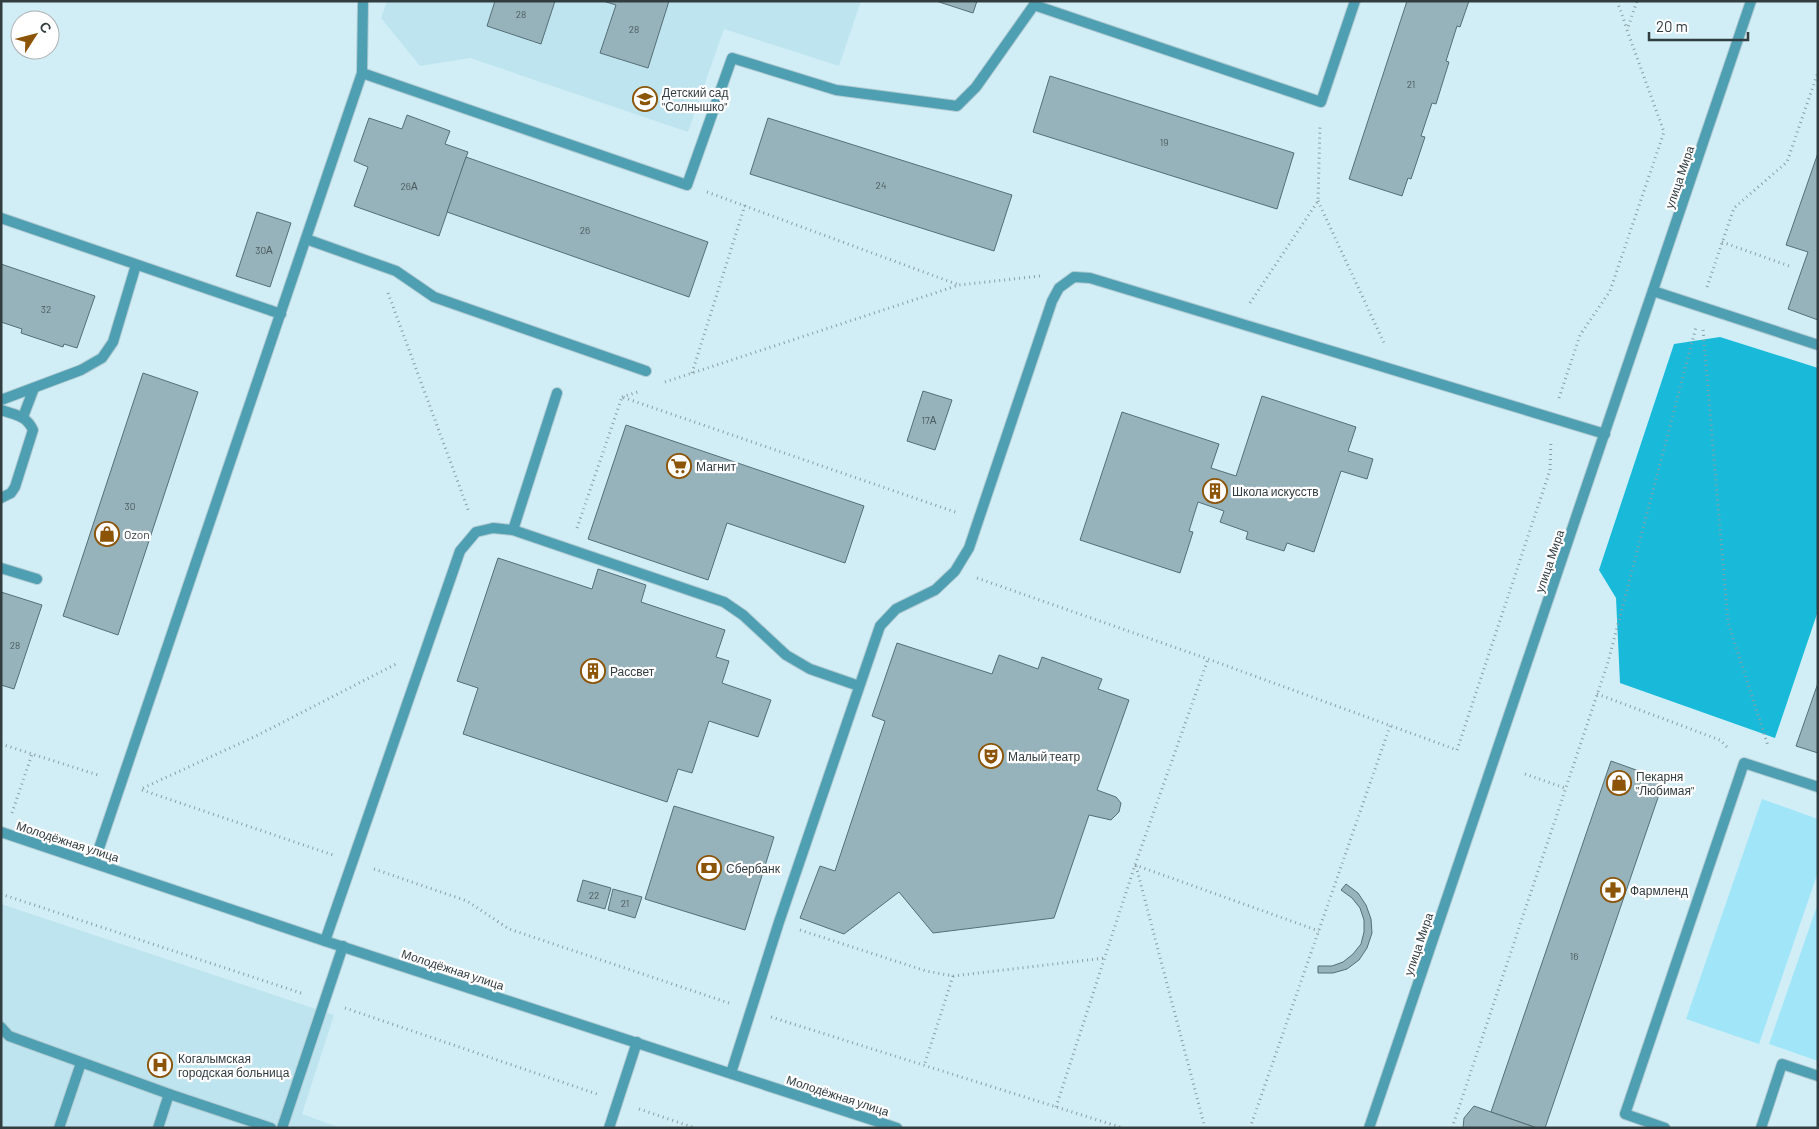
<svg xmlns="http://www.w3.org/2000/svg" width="1819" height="1129" viewBox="0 0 1819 1129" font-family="Barlow,sans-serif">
<rect width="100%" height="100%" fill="#d1eef6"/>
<g fill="#bee5ef">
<polygon points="387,1 861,1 839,66 724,29 688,132 470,58 420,66 381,18"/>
<polygon points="1,904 334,1015 302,1114 341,1128 1,1128"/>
</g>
<g fill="#a0e5f8">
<polygon points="1762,799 1818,819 1818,872 1759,1044 1686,1019"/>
<polygon points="1818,903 1818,1061 1769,1044"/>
</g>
<polygon fill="#19bad9" points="1720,337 1818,368 1818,611 1775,738 1620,683 1616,598 1599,570 1674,344"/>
<g fill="#96b2ba" stroke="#556f77">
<polygon points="495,1 555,1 541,44 487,26"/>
<polygon points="603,1 669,1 648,68 600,53 616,5"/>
<polygon points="936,1 977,1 973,13"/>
<polygon points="1407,1 1469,1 1460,27 1457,26 1446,61 1449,62 1436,104 1432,103 1421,136 1425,137 1411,179 1408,178 1402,196 1349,179"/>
<polygon points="1050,76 1294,153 1277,209 1033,132"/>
<polygon points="407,115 450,131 445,144 468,152 439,236 354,206 368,167 354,161 369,118 402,129"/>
<polygon points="768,118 1012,195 994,251 750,174"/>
<polygon points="1818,153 1818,320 1788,309 1808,252 1786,245"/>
<polygon points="466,157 708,242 689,297 447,212"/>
<polygon points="257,212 291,223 270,287 236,276"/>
<polygon points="1,264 95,296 77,348 64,344 63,347 21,333 22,329 1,322"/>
<polygon points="143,373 198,392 118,635 63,616"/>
<polygon points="923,391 952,400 935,450 907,441"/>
<polygon points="1262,396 1356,427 1348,451 1373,459 1367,479 1341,471 1314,552 1287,543 1284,551 1246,539 1248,532 1220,522 1224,511 1198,502 1189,531 1193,532 1180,573 1080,540 1122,412 1219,444 1211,468 1236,476"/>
<polygon points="626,425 864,506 845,563 727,523 708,580 588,539"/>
<polygon points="498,558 592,589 598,569 646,585 641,602 725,630 716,657 729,661 722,683 771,700 758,737 709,721 692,773 678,769 667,802 463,734 478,688 457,681"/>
<polygon points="1,592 42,605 14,689 1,685"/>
<polygon points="897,643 992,674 999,655 1038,669 1042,657 1102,679 1098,689 1129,700 1097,790 1116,797 1121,803 1119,812 1111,820 1089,815 1054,918 933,933 899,892 844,934 800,918 820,866 835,871 885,721 872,716"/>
<polygon points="1818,683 1818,753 1796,746"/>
<polygon points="1611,761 1664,780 1545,1128 1537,1128 1491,1112"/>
<polygon points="674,806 774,837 745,930 645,899"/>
<polygon points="583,880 611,888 605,909 577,901"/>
<polygon points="1346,884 1358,893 1366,905 1371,919 1372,933 1367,948 1359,960 1347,969 1333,973 1318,973 1318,966 1332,966 1343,962 1353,954 1361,944 1364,932 1364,920 1360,908 1352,898 1341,890"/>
<polygon points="613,889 642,897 635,918 608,910"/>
<polygon points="1474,1106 1491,1112 1537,1128 1463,1128 1464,1118"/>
</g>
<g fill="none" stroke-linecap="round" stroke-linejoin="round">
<defs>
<g id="service">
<polyline points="1036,1 1034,5 1321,102 1355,1"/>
<polyline points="362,73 687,185 732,58 836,90 957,106 976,87 1034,5"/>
<polyline points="1,218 281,314"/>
<polyline points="306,239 396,271 434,297 646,371"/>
<polyline points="1653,291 1818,345"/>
<polyline points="1,400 81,370 102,358 113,342 136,265"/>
<path d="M1 410C15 415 26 415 33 430L15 487 11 493 1 498"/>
<polyline points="23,417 34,388"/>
<polyline points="513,530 557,393"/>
<polyline points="1,568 37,579"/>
<polyline points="94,863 362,73 363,1"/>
<polyline points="325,941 460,551 476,532 493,528 513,530 724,602 743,615 786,655 810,669 859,686"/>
<polyline points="1,1027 9,1036 169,1094 271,1128"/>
<polyline points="731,1073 779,922 880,626 896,609 935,590 955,571 969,548 1052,301 1059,288 1074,277 1090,278 1605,434"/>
<polyline points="59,1128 81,1063"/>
<polyline points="158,1128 169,1094"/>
<polyline points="282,1128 343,946"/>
<polyline points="609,1128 637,1042"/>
<polyline points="1665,1128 1625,1114 1744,763 1818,787"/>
<polyline points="1761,1128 1782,1064 1818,1076"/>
</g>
<g id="tertiary">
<polyline points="1,832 325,941 897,1128"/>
<polyline points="1369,1128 1751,1"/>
</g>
</defs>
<use href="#service" stroke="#b1cbd2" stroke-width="12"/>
<use href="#tertiary" stroke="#b1cbd2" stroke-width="12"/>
<g stroke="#8a9fa4" stroke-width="3" stroke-dasharray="1 4" stroke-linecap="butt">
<polyline points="1617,1 1627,29"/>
<polyline points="707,192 959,285"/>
<polyline points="1318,201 1384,343"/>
<polyline points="1722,242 1792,267"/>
<polyline points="1707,287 1734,208 1787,162 1818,72"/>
<polyline points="388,293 469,512"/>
<polyline points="1250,303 1318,201 1320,125"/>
<polyline points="1703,330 1728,622 1768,746"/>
<polyline points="692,373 745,205"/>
<polyline points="665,382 959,285 1040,276"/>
<polyline points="622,397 638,392"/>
<polyline points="1559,398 1580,335 1610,291 1664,132 1627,30 1637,1"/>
<polyline points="577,528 622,397 958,513"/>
<polyline points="977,578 1208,659 1457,750 1550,470 1551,441"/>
<polyline points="1597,694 1720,740 1729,749"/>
<polyline points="1,744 101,776"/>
<polyline points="1525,774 1565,788"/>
<polyline points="143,788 256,736 398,663"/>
<polyline points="142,790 333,855"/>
<polyline points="12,813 32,754"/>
<polyline points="1135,865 1319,931"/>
<polyline points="1136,866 1205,1128"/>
<polyline points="374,869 467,901 509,929 729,1003"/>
<polyline points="1,894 304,994"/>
<polyline points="800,930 926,971 953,976 924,1066"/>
<polyline points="953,976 1105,958"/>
<polyline points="345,1008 597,1094"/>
<polyline points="771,1017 1123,1128"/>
<polyline points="1056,1107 1135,865 1208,659"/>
<polyline points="639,1109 695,1128"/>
<polyline points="1250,1128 1390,726"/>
<polyline points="1452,1128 1608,662 1696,327"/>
</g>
<use href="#service" stroke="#4f9fb3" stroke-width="10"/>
<use href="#tertiary" stroke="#4f9fb3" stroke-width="10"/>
</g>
<defs>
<symbol id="school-ring" viewBox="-11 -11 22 22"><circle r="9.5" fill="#fff" stroke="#8b5407" stroke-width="1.5"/><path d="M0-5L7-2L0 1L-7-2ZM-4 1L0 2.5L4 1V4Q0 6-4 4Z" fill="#8b5407"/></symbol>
<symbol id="supermarket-ring" viewBox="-11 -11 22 22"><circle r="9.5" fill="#fff" stroke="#8b5407" stroke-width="1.5"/><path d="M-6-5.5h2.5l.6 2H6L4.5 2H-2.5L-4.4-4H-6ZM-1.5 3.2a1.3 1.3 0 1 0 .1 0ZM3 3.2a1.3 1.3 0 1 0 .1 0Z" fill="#8b5407"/></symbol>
<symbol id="building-ring" viewBox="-11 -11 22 22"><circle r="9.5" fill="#fff" stroke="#8b5407" stroke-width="1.5"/><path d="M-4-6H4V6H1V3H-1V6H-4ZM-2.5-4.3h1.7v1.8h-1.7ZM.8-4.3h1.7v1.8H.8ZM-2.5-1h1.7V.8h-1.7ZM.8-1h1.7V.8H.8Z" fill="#8b5407"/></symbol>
<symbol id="shop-ring" viewBox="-11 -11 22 22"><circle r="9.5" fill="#fff" stroke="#8b5407" stroke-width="1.5"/><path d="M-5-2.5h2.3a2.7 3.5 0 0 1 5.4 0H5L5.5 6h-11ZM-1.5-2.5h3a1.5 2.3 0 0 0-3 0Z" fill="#8b5407"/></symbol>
<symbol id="theatre-ring" viewBox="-11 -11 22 22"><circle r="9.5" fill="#fff" stroke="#8b5407" stroke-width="1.5"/><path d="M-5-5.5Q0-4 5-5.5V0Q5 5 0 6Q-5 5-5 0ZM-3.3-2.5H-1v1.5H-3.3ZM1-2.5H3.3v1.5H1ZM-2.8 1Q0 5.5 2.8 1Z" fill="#8b5407"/></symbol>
<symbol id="bank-ring" viewBox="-11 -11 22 22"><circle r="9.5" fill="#fff" stroke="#8b5407" stroke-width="1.5"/><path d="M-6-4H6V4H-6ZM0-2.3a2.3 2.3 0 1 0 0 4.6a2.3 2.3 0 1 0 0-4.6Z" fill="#8b5407"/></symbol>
<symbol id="pharmacy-ring" viewBox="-11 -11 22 22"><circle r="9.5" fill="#fff" stroke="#8b5407" stroke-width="1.5"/><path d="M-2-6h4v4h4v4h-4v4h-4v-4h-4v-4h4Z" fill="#8b5407"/></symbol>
<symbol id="hospital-ring" viewBox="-11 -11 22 22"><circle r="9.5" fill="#fff" stroke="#8b5407" stroke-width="1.5"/><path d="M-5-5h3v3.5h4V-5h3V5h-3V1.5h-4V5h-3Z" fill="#8b5407"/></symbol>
</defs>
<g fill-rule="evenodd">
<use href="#school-ring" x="631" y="85" width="28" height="28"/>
<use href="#supermarket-ring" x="665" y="452" width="28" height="28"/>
<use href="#building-ring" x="1201" y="477" width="28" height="28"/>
<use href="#shop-ring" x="93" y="520" width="28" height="28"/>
<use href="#building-ring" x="579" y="657" width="28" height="28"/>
<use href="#theatre-ring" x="977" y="742" width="28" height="28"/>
<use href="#shop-ring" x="1605" y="769" width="28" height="28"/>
<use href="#bank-ring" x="695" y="854" width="28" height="28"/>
<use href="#pharmacy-ring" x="1599" y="876" width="28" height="28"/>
<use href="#hospital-ring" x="146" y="1051" width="28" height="28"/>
</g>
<g text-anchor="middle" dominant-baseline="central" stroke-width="4.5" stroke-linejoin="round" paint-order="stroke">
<g font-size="10" fill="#4b5a5e">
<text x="521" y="14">28</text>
<text x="634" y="29">28</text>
<text x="1411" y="84">21</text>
<text x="1164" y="142">19</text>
<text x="881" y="185">24</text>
<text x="409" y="186">26А</text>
<text x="585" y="230">26</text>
<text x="264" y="250">30А</text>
<text x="46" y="309">32</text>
<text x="929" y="420">17А</text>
<text x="130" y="506">30</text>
<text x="15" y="645">28</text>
<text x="594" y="895">22</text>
<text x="625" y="903">21</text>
<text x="1574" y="956">16</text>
</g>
<g font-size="12" fill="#323d40" stroke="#fff" text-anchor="start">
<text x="662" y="92">Детский сад<tspan x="662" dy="14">"Солнышко"</tspan></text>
<text x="696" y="466">Магнит</text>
<text x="1232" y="491">Школа искусств</text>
<text x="124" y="534">Ozon</text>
<text x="610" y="671">Рассвет</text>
<text x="1008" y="756">Малый театр</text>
<text x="1636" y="776">Пекарня<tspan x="1636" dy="14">"Любимая"</tspan></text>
<text x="726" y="868">Сбербанк</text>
<text x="1630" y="890">Фармленд</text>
<text x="178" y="1058">Когалымская<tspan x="178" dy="14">городская больница</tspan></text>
</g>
<g font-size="12" fill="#323d40" stroke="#fff">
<text transform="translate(1679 177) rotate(-71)">улица Мира</text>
<text transform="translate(1549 561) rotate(-71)">улица Мира</text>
<text transform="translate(68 841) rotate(18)">Молодёжная улица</text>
<text transform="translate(1418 944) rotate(-71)">улица Мира</text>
<text transform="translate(453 969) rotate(18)">Молодёжная улица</text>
<text transform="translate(838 1095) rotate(18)">Молодёжная улица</text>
</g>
</g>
<rect width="1819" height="1129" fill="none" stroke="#323d40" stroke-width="5"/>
<g transform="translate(35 35) rotate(54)"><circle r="24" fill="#ffffff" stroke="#adb1b3"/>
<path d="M0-4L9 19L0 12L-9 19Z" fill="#8b5407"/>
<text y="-8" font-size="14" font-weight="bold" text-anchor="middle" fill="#323d40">С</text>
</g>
<path d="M1649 32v8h99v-8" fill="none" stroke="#323d40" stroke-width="2.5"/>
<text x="1656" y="32" font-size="15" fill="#323d40" stroke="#ffffff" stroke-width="4" paint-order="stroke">20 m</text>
</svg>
